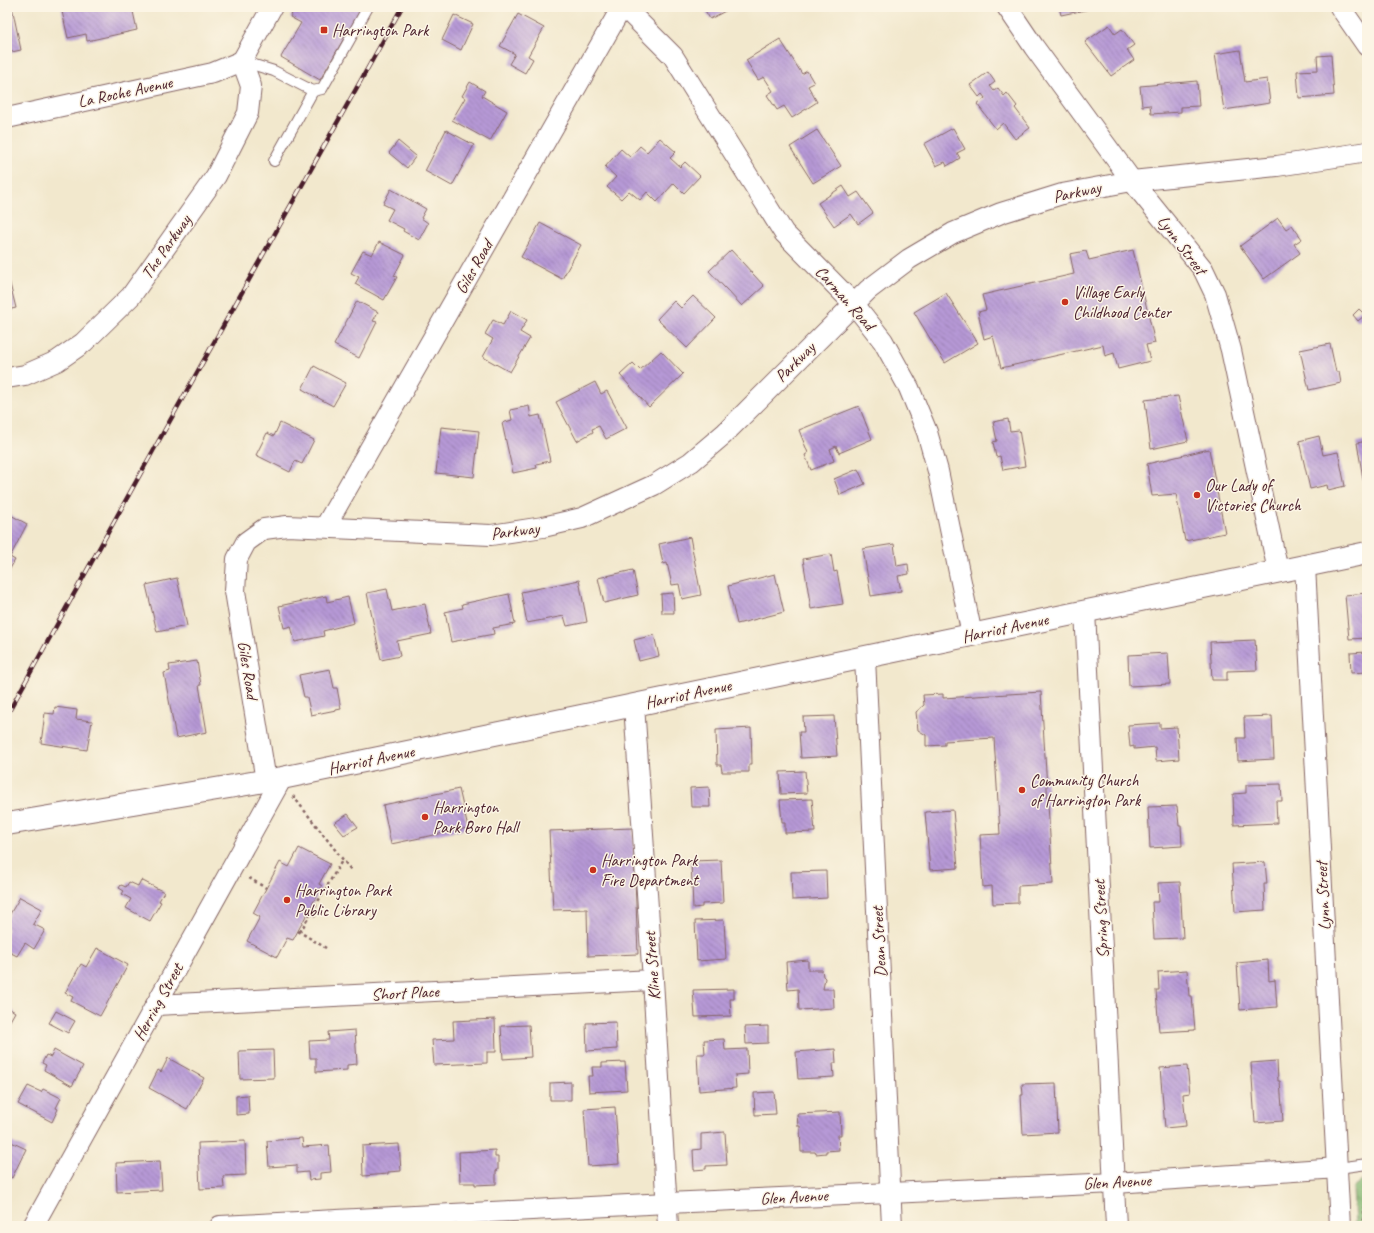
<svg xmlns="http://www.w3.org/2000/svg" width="1374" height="1233" viewBox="0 0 1374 1233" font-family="Caveat,sans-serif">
<defs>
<pattern id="forest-crowns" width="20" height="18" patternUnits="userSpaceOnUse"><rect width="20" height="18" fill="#84b772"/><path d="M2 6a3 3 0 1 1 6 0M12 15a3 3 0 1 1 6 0" fill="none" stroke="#6e945e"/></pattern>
<pattern id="building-back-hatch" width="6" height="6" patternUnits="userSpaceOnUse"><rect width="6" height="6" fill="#b699d6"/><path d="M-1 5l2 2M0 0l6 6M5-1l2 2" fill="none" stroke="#967cae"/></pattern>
</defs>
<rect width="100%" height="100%" fill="#fcf5e5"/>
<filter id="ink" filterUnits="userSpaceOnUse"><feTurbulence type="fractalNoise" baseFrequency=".025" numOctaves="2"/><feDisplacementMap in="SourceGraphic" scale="8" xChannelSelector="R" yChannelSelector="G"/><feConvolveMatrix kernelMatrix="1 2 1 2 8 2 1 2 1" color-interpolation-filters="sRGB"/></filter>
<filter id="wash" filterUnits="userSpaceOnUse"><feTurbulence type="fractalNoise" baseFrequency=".012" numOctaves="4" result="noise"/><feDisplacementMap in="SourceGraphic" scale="16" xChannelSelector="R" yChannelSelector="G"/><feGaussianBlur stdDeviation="0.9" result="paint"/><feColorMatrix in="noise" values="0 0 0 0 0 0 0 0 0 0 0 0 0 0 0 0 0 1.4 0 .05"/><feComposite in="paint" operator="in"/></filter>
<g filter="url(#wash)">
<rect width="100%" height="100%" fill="#f2e8cd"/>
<polygon fill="url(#forest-crowns)" stroke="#676b4e" points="1367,1177 1367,1226 1355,1226 1353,1188"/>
<g id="blocks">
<g fill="url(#building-back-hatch)">
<polygon points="7,7 12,7 21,50 7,53"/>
<polygon points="61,7 132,7 137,30 87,41 86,34 68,38"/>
<polygon points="296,7 305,7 309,9 310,7 362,7 320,80 281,57 301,23 290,17"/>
<polygon points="703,7 728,7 729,9 710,19"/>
<polygon points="1059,7 1089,7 1090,9 1061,15"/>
<polygon points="518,14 544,28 528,56 533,59 525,73 509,64 515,54 500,46"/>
<polygon points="454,15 473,24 461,50 442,40"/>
<polygon points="1109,25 1115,34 1122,29 1134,45 1127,50 1134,60 1111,76 1085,42"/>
<polygon points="780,39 802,74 807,71 814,83 808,86 817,102 792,118 784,106 777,110 767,95 773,91 764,77 758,80 746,60"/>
<polygon points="1240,50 1245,82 1267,79 1270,103 1224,110 1215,54"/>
<polygon points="1331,55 1334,95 1299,98 1297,71 1318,70 1317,56"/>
<polygon points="988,72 995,82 990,86 994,91 998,88 1004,96 1007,93 1017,106 1015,108 1030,128 1015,139 1003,123 996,129 977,104 985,98 982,94 979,97 970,85"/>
<polygon points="1197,81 1199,106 1181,107 1181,112 1151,114 1150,105 1142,106 1140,86"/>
<polygon points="470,82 485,91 482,96 507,111 490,141 452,120 465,98 462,96"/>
<polygon points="953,128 965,149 957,153 960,158 947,166 945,162 936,166 924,144"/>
<polygon points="446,130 474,145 452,186 425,171"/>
<polygon points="817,130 841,166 813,183 790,147"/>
<polygon points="660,138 676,152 670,158 680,167 685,162 700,176 684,193 674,183 657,202 647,192 640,200 629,191 621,199 607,187 616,177 605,167 621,149 630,157 640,146 647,152"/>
<polygon points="398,141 416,156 407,168 389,153"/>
<polygon points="843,186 850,197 858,192 873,213 858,224 851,214 834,226 818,203"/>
<polygon points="391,189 426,209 421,218 428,223 419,240 403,231 404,229 387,220 393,209 383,204"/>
<polygon points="1278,218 1286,229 1292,225 1302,239 1294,244 1300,253 1264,279 1240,246"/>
<polygon points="540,223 581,245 562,279 521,257"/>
<polygon points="379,242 405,255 394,276 397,277 384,300 355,284 359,277 351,273 363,251 372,255"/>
<polygon points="731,250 764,286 742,306 709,271"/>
<polygon points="1133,250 1155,343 1146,345 1150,361 1118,369 1114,353 1105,356 1103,345 1001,368 993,336 984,339 978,312 986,310 982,295 1074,274 1070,254 1086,251 1089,260"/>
<polygon points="9,280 16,308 7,310 7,281"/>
<polygon points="946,293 978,343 945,363 914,312"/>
<polygon points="693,296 716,318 687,348 657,319 674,301 681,308"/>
<polygon points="357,301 378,312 373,321 377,322 359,358 334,345"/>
<polygon points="1359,309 1365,315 1358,321 1353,315"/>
<polygon points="511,311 527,320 520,332 530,338 510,372 483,357 493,339 485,334 493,320 503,325"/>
<polygon points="1330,344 1336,372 1339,372 1341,383 1309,390 1300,350"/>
<polygon points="661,351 683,374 649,407 620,375 633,363 640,370"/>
<polygon points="314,366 346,383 333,406 302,389"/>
<polygon points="595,382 601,394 607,391 627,428 606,439 599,426 592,429 593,432 577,441 556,402"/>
<polygon points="1178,396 1188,441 1151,449 1145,400"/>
<polygon points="529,406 531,417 540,415 550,461 536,464 537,468 513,473 502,423 512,420 510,410"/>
<polygon points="859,406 872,439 839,453 836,446 830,449 834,461 811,470 805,455 808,453 799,430"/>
<polygon points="1008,419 1010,431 1019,430 1025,466 1003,470 1000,456 996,457 993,442 997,441 993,422"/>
<polygon points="280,423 314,440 302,464 295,461 290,472 256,455 267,433 274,436"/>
<polygon points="441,427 479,431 474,477 436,473"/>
<polygon points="1319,436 1323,455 1338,452 1345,486 1328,490 1327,485 1310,489 1299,441"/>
<polygon points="1367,441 1367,489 1365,490 1357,443"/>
<polygon points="1209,449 1225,533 1185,541 1176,494 1152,496 1147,464"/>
<polygon points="858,469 865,484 840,495 834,479"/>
<polygon points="7,513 27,524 10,557 15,560 7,574"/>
<polygon points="690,537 701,595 682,599 679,584 672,585 667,563 663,564 659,544"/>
<polygon points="894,544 897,566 908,564 909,574 898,576 901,591 871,596 863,549"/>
<polygon points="831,554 834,572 837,571 843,604 811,609 803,559"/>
<polygon points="633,570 638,595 604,603 598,578"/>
<polygon points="775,574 784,612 737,624 728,586"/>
<polygon points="177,578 187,626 157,632 146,585"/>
<polygon points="579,580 587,622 567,626 564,616 527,623 521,592"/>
<polygon points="387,589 392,611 425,604 431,634 397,641 400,656 381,660 367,593"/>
<polygon points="673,593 674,613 662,613 661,594"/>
<polygon points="1367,593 1367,638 1349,639 1345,595"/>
<polygon points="509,594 515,624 493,628 494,634 451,642 445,612 463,608 462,604"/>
<polygon points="326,596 327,602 348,597 354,623 323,631 324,636 295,642 291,626 284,628 279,606"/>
<polygon points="654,635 659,656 639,661 634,640"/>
<polygon points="1255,640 1257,670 1227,671 1227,680 1212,680 1210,642"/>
<polygon points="1367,652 1367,672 1351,673 1350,653"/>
<polygon points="1168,653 1170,684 1129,686 1128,655"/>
<polygon points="197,661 201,685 199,685 207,732 176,738 164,673 170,671 169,665"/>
<polygon points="330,669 334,688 337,688 341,709 311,715 307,697 304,697 299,675"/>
<polygon points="1041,692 1053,884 1018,886 1018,903 993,904 992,886 983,887 980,835 1000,834 994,738 945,741 945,745 926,746 926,735 918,730 916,712 924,705 923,695 943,694 943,698"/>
<polygon points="55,707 77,710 76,719 92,721 87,750 41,743 45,713 54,714"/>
<polygon points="834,716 837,756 801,758 799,732 804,732 803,717"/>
<polygon points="1272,716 1274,759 1238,761 1237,738 1245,738 1244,717"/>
<polygon points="1160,723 1160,728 1177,727 1179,759 1156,761 1155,747 1134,749 1134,746 1130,747 1128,725"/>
<polygon points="751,728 752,764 749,764 749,772 722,772 721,765 717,765 716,730"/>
<polygon points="805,771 807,793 781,794 780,772"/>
<polygon points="1281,784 1282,801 1276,801 1277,823 1234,825 1233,794 1246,793 1246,785"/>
<polygon points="709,787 710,807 691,807 690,788"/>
<polygon points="459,789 468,828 391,844 383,805"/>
<polygon points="812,799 815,832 785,833 785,822 782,822 780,800"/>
<polygon points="1177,806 1179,826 1181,826 1182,846 1150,848 1148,807"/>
<polygon points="953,810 958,868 930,870 925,812"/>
<polygon points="348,814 358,827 344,835 334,823"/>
<polygon points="633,828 638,954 588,956 587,909 553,910 549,831"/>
<polygon points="299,848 330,864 319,884 322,886 293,940 287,938 277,957 247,941 260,917 253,913 280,862 289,867"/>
<polygon points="721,860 723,903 702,904 702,907 693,908 691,861"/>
<polygon points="1265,862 1267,884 1264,884 1265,910 1235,912 1232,864"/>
<polygon points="826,871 827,898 792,900 791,872"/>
<polygon points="141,880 164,892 159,901 161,902 150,921 126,908 131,899 122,894 124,891 119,888 121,885 126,887 129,882 138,886"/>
<polygon points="1180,882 1183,938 1154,939 1152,902 1159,902 1158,883"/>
<polygon points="20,897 42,909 33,924 45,930 34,949 25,943 17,956 7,951 7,919"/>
<polygon points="724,920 726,959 697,961 695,921"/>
<polygon points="97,948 128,965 100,1016 71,1001 73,997 65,993 81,964 86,967"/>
<polygon points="808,960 808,970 822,970 823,976 825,978 823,989 833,989 834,1008 799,1010 798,989 788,990 786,962"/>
<polygon points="1268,960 1269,981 1275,980 1277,1007 1240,1010 1237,963"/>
<polygon points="1187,970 1189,996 1192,996 1195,1030 1159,1032 1156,990 1159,990 1158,972"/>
<polygon points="734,989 734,999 730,999 731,1016 695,1017 693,990"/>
<polygon points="7,1007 15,1012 7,1026"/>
<polygon points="56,1011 75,1021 68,1033 49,1023"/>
<polygon points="495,1019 496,1052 487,1052 487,1063 434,1065 432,1040 454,1039 453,1021"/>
<polygon points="616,1022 617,1049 587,1051 586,1023"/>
<polygon points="529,1025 531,1057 503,1059 501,1026"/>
<polygon points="768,1026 768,1043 746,1044 745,1027"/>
<polygon points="355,1030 357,1064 347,1065 347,1070 316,1072 316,1058 310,1058 309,1041 329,1040 328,1032"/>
<polygon points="724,1039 725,1050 747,1049 748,1074 735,1075 736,1088 699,1091 697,1054 705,1054 704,1040"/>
<polygon points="835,1049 836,1063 833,1063 834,1077 798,1079 796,1052"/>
<polygon points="54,1050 83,1066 72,1086 44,1070 46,1065 42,1063 46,1055 51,1057"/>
<polygon points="273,1050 274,1078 240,1079 239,1051"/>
<polygon points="168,1058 204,1078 187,1109 149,1088 158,1070 161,1072"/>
<polygon points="1277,1061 1278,1081 1280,1081 1283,1121 1255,1123 1251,1063"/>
<polygon points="625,1062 627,1090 589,1092 588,1076 593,1076 592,1067 602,1067 602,1063"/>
<polygon points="1187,1066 1190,1093 1183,1094 1186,1126 1165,1128 1160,1068"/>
<polygon points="571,1082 571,1100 550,1100 550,1083"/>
<polygon points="1056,1083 1058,1132 1023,1134 1021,1095 1023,1095 1022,1084"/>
<polygon points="28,1086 41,1092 43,1089 61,1098 56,1108 58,1109 52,1122 18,1104"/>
<polygon points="774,1092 776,1114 755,1115 754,1093"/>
<polygon points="248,1095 249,1114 236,1115 236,1096"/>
<polygon points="615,1107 619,1164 588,1166 584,1109"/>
<polygon points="840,1112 841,1135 838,1135 839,1150 826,1151 826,1153 816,1154 815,1152 801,1152 800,1126 798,1126 797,1114"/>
<polygon points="725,1132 727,1165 706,1166 706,1169 694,1170 693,1150 701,1149 701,1134"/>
<polygon points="302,1138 303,1147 329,1145 331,1172 320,1173 320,1179 309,1180 308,1172 297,1173 297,1165 269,1167 267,1141"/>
<polygon points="7,1140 26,1149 12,1178 8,1176 7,1178"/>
<polygon points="245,1141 246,1175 223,1176 224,1188 200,1189 198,1143"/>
<polygon points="399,1144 401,1171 388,1172 388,1174 363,1176 362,1146"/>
<polygon points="495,1150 495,1157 498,1157 498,1170 496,1171 496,1184 475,1185 475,1183 460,1183 459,1152"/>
<polygon points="160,1161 162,1190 117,1192 116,1163"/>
</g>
</g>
</g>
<g filter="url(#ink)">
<use href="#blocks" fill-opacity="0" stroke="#856564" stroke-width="1"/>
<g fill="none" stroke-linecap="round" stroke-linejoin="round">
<defs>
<g id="lane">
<polyline points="242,61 274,71 313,91 274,161"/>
<polyline points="313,91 322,89 368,7"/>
<polyline points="1338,1168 1367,1164"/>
</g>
<g id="street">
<polyline points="624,7 673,56 784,233 854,304 883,341 909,388 927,432 938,471 972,635"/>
<polyline points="1007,7 1034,47 1132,181 1203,269 1215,294 1231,350 1278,571"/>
<polyline points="1340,7 1367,46"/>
<polyline points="242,61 272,7"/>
<polyline points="7,118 213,73 242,61"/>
<polyline points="7,378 25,375 57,361 83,343 131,296 216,176 248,113 251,86 242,61"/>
<polyline points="325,527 622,7"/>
<polyline points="1305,566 1340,1226"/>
<polyline points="1085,611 1116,1226"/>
<polyline points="865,658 892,1226"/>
<polyline points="634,705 653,980 668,1226"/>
<polyline points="266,781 235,591 237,559 246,542 264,529 287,526 491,535 543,527 582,518 654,485 691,462 724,434 868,290 909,259 953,233 1001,213 1062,194 1132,181 1277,166 1367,152"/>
<polyline points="156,1005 653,980"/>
<polyline points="33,1226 282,778"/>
<polyline points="220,1226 667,1203 1115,1183 1338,1168"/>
</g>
<polyline id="secondary" points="7,824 282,778 1367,553"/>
</defs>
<use href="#lane" stroke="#856564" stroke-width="12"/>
<use href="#street" stroke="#856564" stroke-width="22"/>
<use href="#secondary" stroke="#856564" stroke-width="24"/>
<g stroke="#856564" stroke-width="2.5" stroke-dasharray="3 3" stroke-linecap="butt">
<polyline points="293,796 351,870"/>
<polyline points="249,878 266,888"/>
<polyline points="308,911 317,917"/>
<polyline points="298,931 326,948"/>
<polyline points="300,932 343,859"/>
<polyline points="1364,1226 1363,1210 1367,1204"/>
</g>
<use href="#lane" stroke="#fff" stroke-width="10"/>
<use href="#street" stroke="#fff" stroke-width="20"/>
<use href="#secondary" stroke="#fff" stroke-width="22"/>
<defs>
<polyline id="rail" points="7,715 153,451 402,7"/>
</defs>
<use href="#rail" stroke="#4a1f2b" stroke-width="4.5"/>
<use href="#rail" stroke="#fcf5e5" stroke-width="3" stroke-dasharray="9" stroke-linecap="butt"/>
</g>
</g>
<g fill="#c8321e" stroke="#fcf5e5" stroke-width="1.5">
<rect x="320" y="26" width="8" height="8" rx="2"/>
<circle cx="1065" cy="302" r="4"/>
<circle cx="1197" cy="495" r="4"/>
<circle cx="1022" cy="790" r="4"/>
<circle cx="425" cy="817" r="4"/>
<circle cx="593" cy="870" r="4"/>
<circle cx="287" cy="900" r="4"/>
</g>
<g text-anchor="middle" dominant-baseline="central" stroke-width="3" stroke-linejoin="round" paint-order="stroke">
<g font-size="17" fill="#4a1f2b" stroke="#fcf5e5" text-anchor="start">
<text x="332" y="30">Harrington Park</text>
<text x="1073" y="292">Village Early<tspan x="1073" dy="20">Childhood Center</tspan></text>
<text x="1205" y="485">Our Lady of<tspan x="1205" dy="20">Victories Church</tspan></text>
<text x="1030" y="780">Community Church<tspan x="1030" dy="20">of Harrington Park</tspan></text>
<text x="433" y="807">Harrington<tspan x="433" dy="20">Park Boro Hall</tspan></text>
<text x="601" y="860">Harrington Park<tspan x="601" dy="20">Fire Department</tspan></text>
<text x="295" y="890">Harrington Park<tspan x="295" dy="20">Public Library</tspan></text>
</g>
<g font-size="17" fill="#4a1f2b" stroke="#fcf5e5">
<text transform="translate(125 92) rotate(-12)">La Roche Avenue</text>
<text transform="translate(1077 192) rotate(-12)">Parkway</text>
<text transform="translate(1182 245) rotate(53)">Lynn Street</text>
<text transform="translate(166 247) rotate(-55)">The Parkway</text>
<text transform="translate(474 267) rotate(-60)">Giles Road</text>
<text transform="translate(845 298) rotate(48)">Carman Road</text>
<text transform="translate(795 362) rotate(-45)">Parkway</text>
<text transform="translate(515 531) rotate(-7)">Parkway</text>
<text transform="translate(1005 628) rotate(-12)">Harriot Avenue</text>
<text transform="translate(248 670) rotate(81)">Giles Road</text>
<text transform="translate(688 694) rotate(-12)">Harriot Avenue</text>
<text transform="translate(371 760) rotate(-12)">Harriot Avenue</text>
<text transform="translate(1323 896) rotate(-93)">Lynn Street</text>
<text transform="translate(1101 919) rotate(-93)">Spring Street</text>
<text transform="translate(879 942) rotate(-93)">Dean Street</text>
<text transform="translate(652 966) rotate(-94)">Kline Street</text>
<text transform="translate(405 993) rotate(-3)">Short Place</text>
<text transform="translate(158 1002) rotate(-61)">Herring Street</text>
<text transform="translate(1117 1182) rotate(-3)">Glen Avenue</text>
<text transform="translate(794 1197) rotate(-3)">Glen Avenue</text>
</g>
</g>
<rect width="1374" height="1233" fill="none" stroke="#fcf5e5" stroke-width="24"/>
</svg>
